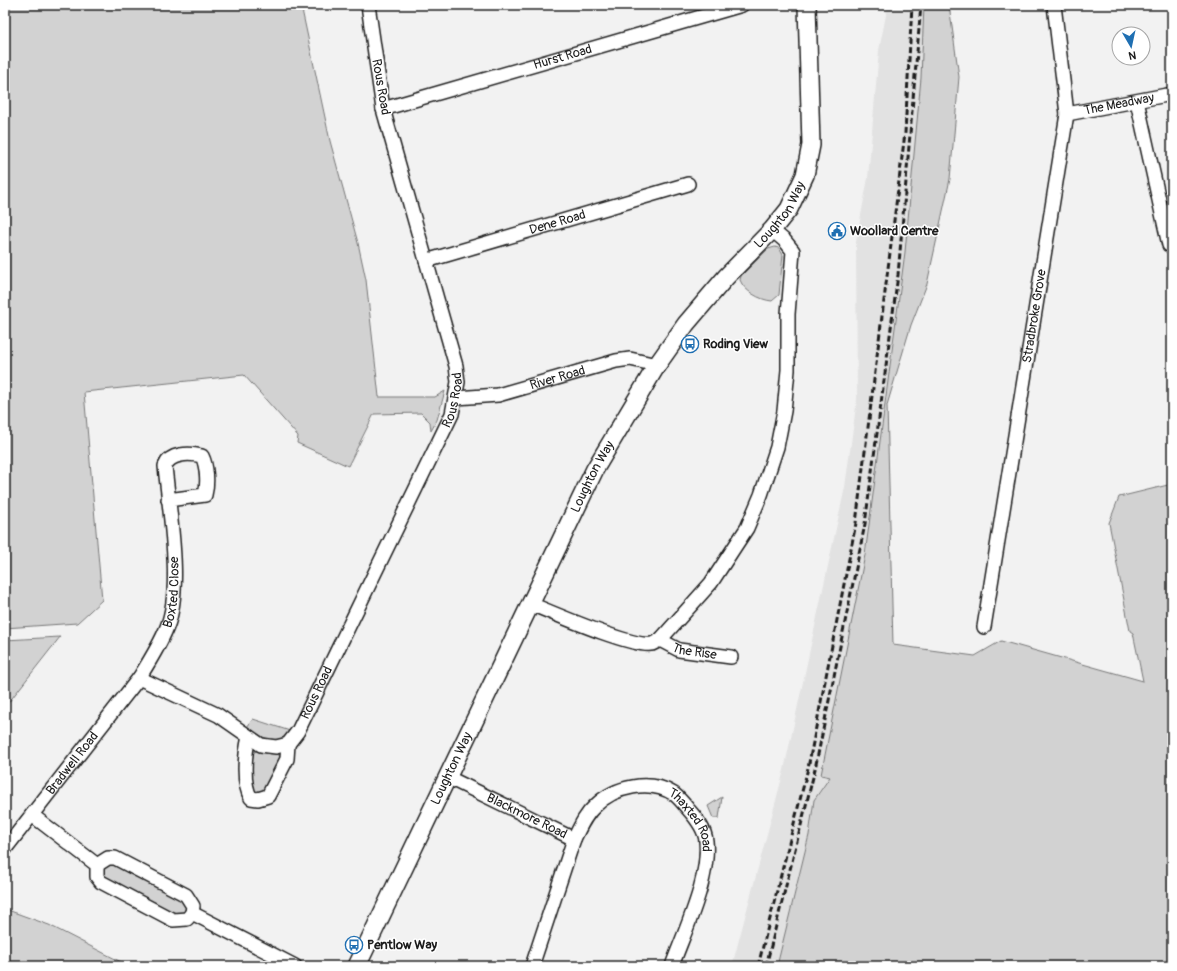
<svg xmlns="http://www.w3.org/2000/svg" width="1177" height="971" viewBox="0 0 1177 971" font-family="Pangolin,sans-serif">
<rect width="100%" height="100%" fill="#f2f2f2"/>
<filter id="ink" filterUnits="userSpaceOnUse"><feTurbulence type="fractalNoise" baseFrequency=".025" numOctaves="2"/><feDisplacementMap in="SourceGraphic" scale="8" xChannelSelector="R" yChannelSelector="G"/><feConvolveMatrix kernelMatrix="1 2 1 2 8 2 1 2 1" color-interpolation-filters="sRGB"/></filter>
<g filter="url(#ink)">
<polygon fill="#e2e2e2" points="888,5 949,5 959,77 950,179 927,284 911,325 887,405 893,645 830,777 814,800 809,835 777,966 732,966 784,770 845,487 857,399 856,242 868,178 879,50"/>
<g fill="#d2d2d2" stroke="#777">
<polygon points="5,5 301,5 330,141 358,243 366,280 379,397 435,397 445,391 437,420 431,431 430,422 421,413 374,414 348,466 297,443 298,436 244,375 84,392 102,600 77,623 5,628"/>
<polygon points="924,5 949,5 959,77 950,179 927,284 911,325 887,405 893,645 975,656 1001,641 1143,681 1133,633 1130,631 1109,523 1119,497 1172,484 1172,966 777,966 809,835 814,800 830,777 821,775 865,555 905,252 921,78"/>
<path d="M775 247 779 248 783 255 779 295 772 301C760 300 744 291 740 280L741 276 768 249Z"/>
<polygon points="60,637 5,707 5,640"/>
<path d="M253 719 290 731C277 748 261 737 247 727Z"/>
<polygon points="257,751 278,753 281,760 266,789 261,793 252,790 251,753"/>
<polygon points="722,797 719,818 713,818 708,806"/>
<polygon points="109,864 114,864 184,900 187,908 185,913 176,916 106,881 103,870 105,866"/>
<polygon points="5,909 49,925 129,966 15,966 5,961"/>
</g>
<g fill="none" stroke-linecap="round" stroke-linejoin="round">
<defs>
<g id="minor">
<polyline points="1137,101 1169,245"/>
<path id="s1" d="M383 109 742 5"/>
<path id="s2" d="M1067 114 1172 94"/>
<path id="s3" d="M426 261 688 184"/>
<path id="s4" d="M456 398 498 395 616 361 630 359 657 365"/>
<path d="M531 604C553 613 633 648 652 644 654 643 658 641 660 640L711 583 747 528 761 495 777 447 784 411 788 370V314L793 251 785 241 772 230"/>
<path id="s5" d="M984 627 1067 114 1054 5"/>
<path id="s6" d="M660 640 679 650 731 657"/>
<path id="s7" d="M139 678 218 715 261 745 276 747 288 744 298 731 452 414 458 382 456 366 383 109 368 5"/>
<path d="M249 737C245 753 242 784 251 798L258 799 268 796 287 759 288 744"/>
<path id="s8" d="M447 777 574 839 532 966"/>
<polyline points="32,815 97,865 97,877 101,882 173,920 187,919 192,913 295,966"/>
<path id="s9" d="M574 839C580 827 585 815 595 806 615 786 650 779 674 794 679 798 684 804 688 809 696 818 705 829 706 841 710 879 685 930 672 966"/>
<path id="s10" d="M5 849 139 678C149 662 160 645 167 627 183 587 169 510 165 466 170 453 189 453 202 456 207 466 208 484 205 495L168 500"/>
<polyline points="97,865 108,858 115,858 186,895 193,906 192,913"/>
</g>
<g id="tertiary">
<path id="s11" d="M357 966 595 469 657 365 686 324 726 277 772 230 789 209 805 175 811 145 807 5"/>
</g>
</defs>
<use href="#minor" stroke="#1c1c1c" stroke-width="16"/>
<use href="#tertiary" stroke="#1c1c1c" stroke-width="20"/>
<use href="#minor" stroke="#fff" stroke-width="13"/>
<use href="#tertiary" stroke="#fff" stroke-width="17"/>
<g stroke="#1c1c1c" stroke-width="3" stroke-dasharray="6 3" stroke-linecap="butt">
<polyline points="758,966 808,768 856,523 905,133 912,5"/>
<polyline points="766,966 815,769 865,524 898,275 921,5"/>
</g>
</g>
</g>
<defs>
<symbol id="civic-ring" viewBox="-11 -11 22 22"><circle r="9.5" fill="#fff" stroke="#1f6fb2" stroke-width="1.5"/><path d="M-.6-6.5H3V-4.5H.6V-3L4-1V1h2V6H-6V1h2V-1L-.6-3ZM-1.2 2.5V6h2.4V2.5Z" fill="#1f6fb2"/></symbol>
<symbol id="bus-ring" viewBox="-11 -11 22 22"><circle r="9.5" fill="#fff" stroke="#1f6fb2" stroke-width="1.5"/><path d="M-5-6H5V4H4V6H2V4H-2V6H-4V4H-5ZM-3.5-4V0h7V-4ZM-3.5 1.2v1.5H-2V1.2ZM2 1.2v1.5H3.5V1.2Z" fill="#1f6fb2"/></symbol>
</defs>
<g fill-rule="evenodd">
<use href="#civic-ring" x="827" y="221" width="20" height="20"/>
<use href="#bus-ring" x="680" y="334" width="20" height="20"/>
<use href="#bus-ring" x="344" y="935" width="20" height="20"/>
</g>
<g text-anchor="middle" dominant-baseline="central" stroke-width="3" stroke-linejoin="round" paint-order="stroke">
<g font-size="13" fill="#1c1c1c" stroke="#fff">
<text stroke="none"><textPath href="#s1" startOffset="187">Hurst Road</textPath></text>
<text transform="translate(381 87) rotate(80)">Rous Road</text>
<text stroke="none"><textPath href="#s2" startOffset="53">The Meadway</textPath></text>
<text stroke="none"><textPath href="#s11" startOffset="867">Loughton Way</textPath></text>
<text stroke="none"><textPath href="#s3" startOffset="137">Dene Road</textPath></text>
<text stroke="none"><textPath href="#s5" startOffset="315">Stradbroke Grove</textPath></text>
<text stroke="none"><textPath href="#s4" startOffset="104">River Road</textPath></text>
<text stroke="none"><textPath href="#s7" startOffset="550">Rous Road</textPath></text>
<text stroke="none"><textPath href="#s11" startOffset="543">Loughton Way</textPath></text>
<text stroke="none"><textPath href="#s10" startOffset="311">Boxted Close</textPath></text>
<text stroke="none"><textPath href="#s6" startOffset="37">The Rise</textPath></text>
<text stroke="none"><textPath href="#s7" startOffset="226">Rous Road</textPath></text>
<text stroke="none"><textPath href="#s10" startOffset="109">Bradwell Road</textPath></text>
<text stroke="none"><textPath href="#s11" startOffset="219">Loughton Way</textPath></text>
<text stroke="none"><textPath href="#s8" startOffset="89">Blackmore Road</textPath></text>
<text stroke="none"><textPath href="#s9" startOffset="157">Thaxted Road</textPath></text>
</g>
<g font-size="13" font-weight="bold" fill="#1c1c1c" stroke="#fff" text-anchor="start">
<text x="850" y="231">Woollard Centre</text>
<text x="703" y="344">Roding View</text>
<text x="367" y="945">Pentlow Way</text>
</g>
</g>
<rect width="1177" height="971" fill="none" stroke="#fff" stroke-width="20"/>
<rect x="10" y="10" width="1157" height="951" fill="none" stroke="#1c1c1c" stroke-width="1.5" filter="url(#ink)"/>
<g transform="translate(1131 46) rotate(171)"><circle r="19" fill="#ffffff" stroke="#a4a4a4"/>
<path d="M0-3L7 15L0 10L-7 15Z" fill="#1f6fb2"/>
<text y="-6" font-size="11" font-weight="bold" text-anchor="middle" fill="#1c1c1c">N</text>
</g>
</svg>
